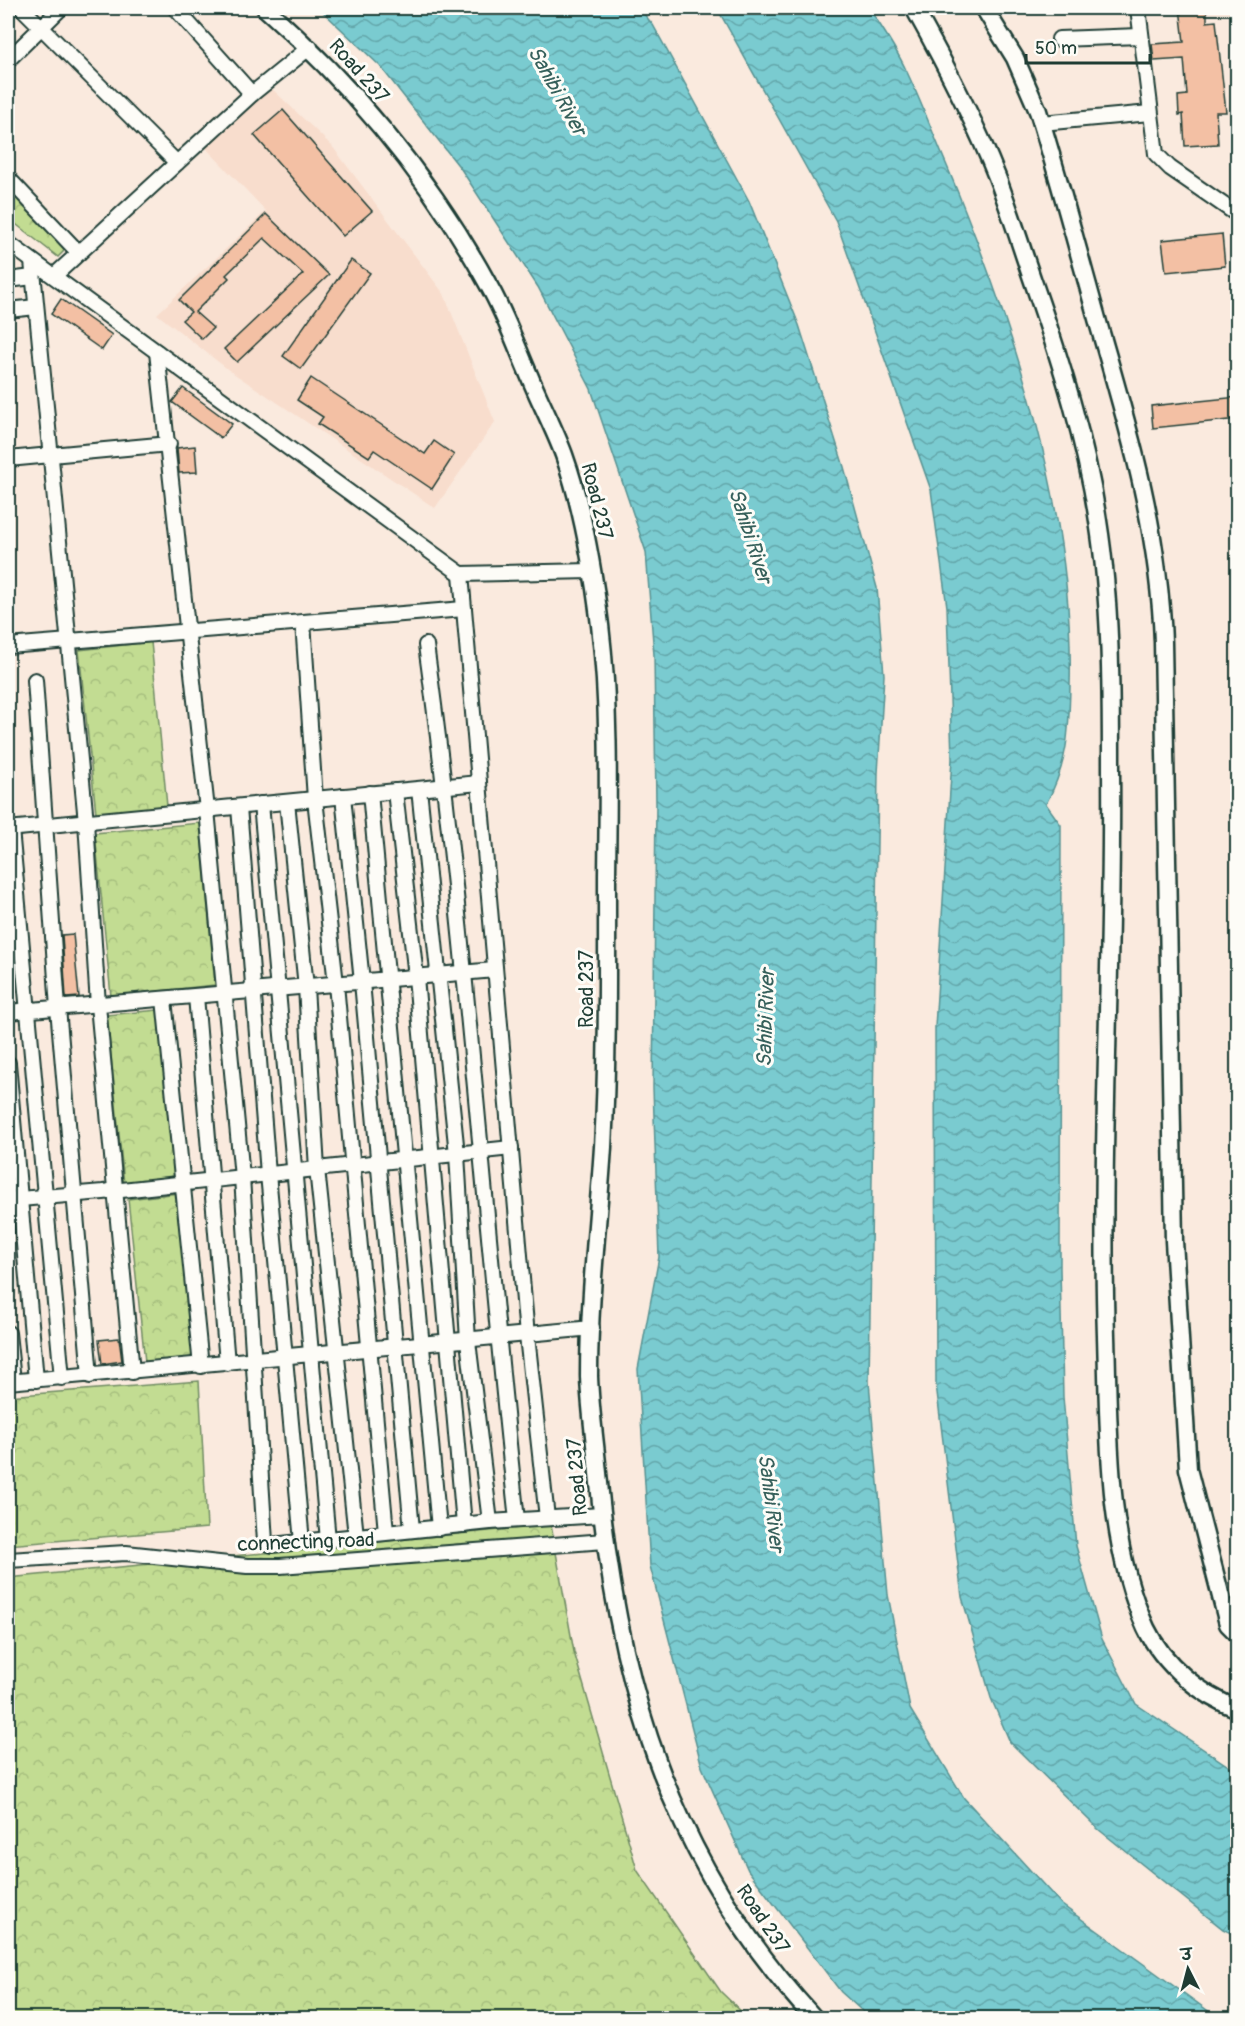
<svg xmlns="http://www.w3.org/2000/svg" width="1245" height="2026" viewBox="0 0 1245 2026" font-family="Pangolin,'Playpen Sans Deva',sans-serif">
<defs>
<pattern id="park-crowns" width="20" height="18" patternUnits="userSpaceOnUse" patternTransform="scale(1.5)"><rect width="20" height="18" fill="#c2dc92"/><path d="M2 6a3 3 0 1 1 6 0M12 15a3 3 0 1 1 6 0" fill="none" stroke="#a6be7e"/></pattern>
<pattern id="water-waves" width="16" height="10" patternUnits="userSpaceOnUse" patternTransform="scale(1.5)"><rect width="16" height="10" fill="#7acbd0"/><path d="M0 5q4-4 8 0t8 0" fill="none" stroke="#63a6aa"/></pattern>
</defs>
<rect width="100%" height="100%" fill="#faeade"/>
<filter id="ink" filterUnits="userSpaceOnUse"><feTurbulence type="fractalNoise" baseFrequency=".0167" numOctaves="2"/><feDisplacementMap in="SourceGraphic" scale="12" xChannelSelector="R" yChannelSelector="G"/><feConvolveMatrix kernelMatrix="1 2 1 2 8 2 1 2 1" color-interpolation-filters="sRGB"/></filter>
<g filter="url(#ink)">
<polygon fill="#f8ddcd" points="266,83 332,146 444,294 495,422 435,508 230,371 157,314 266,211 204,146"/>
<g fill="url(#park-crowns)" stroke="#708c63" stroke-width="1.5">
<polygon points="8,188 67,248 58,257 8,218"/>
<polygon points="151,642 167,806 96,813 79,650"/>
<polygon points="200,823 215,985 111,996 95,833"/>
<polygon points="158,1010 175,1179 124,1184 107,1015"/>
<polygon points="179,1193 196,1357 145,1362 128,1199"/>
<polygon points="199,1381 207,1528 8,1545 8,1396"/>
<polygon points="551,1525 574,1652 637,1870 721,1992 748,2018 8,2018 8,1578"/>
</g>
<g fill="url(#water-waves)" stroke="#569292" stroke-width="1.5">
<polygon points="319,8 639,8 653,25 749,201 799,325 844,467 877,588 884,675 878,773 869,1382 888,1595 910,1709 964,1798 1062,1905 1218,2018 870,2018 841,1992 748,1870 702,1767 650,1566 638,1369 659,1257 653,1088 656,803 654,655 646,552 591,389 538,287 461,169 380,66"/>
<path d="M717 8H869C882 28 896 48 906 70 921 101 933 134 947 166 1014 327 1075 510 1070 686 1069 732 1068 763 1046 804L1061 825 1060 1269 1063 1397 1076 1546 1102 1639 1136 1704 1237 1772V1936L1223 1929 1098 1829 1010 1742 991 1698 962 1597 936 1384 935 1027 952 759 947 607 931 490 836 221Z"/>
</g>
<g fill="#f3c0a4" stroke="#1f3d34" stroke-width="1.5">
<polygon points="1180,8 1207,8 1207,22 1216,21 1226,112 1216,112 1218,144 1185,146 1183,114 1179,115 1178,96 1187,95 1184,59 1154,61 1152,44 1184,42"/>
<polygon points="283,110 372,211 343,236 254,135"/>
<polygon points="266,214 329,275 237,362 224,349 303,274 264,238 226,275 229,278 195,312 213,328 202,339 182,320 191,312 179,300"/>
<polygon points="1222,234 1225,266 1166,272 1162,240"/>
<polygon points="351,260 370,273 301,369 283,356"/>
<polygon points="61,299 112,335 102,350 51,314"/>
<polygon points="311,378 425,454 434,441 454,455 432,489 374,450 369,457 318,424 323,417 297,400"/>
<polygon points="183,388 232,424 221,438 172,402"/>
<polygon points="1238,397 1238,419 1153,428 1151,406"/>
<polygon points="195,446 197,472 179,473 177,448"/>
<polygon points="73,934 79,997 66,998 62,935"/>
<polygon points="119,1338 122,1361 102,1364 99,1340"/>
</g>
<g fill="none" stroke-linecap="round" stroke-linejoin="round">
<defs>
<g id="minor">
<polyline points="22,8 177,163"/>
<polyline points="175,8 252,94"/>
<polyline points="1138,8 1156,154 1170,168 1238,215"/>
<polyline points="1059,39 1140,36"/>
<polyline points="8,60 61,8"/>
<polyline points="1041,123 1150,113"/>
<polyline points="8,178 79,253"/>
<polyline points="8,243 461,574 591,571"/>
<polyline points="32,261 86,822 98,1005 132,1372"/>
<polyline points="54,276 252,94 310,47"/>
<polyline points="8,280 33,277"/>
<polyline points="8,310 36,307"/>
<polyline points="157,352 207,810 242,1177 265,1542 272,1545 490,1522 602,1515"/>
<polyline points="8,459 169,444"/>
<polyline points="461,574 527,1336 547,1518"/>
<polyline points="303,622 315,799 336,984 386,1532"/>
<path d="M426 645C466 935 485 1228 517 1520"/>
<polyline points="8,646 464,609"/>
<polyline points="35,680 58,1008 90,1376"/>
<polyline points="419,789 457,1154 468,1341 490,1522"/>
<polyline points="395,791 416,977 464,1525"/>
<polyline points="370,793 439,1528"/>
<polyline points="343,796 362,982 412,1530"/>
<polyline points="287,802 306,987 317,1169 356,1536"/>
<polyline points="261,804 328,1540"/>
<polyline points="239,807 268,1174 302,1542"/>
<polyline points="8,829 479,783"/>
<polyline points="11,829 62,1378"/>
<polyline points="196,996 227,1363"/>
<polyline points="164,999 201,1366"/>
<polyline points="8,1012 495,970"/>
<polyline points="8,1063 36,1380"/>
<polyline points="8,1200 103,1192 511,1148"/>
<polyline points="8,1333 13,1381"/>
<polyline points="8,1382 592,1328"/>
<polyline points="8,1560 126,1553 247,1566 280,1566 605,1541"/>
</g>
<g id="tertiary">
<path d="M265 8C354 87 432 181 489 286 505 314 516 345 529 375 540 402 554 428 564 455 583 508 593 569 600 625 610 708 608 792 607 875 607 966 608 1057 603 1147 598 1223 589 1300 589 1376 590 1408 595 1441 598 1473 617 1683 669 1860 814 2018"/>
<path d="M914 8C944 62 974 119 997 177 1011 213 1022 250 1035 287 1061 362 1086 442 1098 521 1111 603 1111 688 1111 771 1113 960 1100 1148 1106 1336 1109 1430 1106 1541 1146 1628 1163 1664 1200 1695 1238 1709"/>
<path d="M984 8 1015 58 1038 111C1060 182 1079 254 1099 326 1130 433 1159 530 1163 642L1174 1241 1188 1469 1228 1624 1238 1634"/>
</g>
</defs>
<use href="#minor" stroke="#1f3d34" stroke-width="18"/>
<use href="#tertiary" stroke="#1f3d34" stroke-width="21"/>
<use href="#minor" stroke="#fdfcf7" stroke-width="14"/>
<use href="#tertiary" stroke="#fdfcf7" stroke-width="16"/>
</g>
</g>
<g text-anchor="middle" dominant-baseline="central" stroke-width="6" stroke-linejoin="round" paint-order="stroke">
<g font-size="20" fill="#1f3d34" stroke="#fdfcf7">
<text transform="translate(359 71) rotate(48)">Road 237</text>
<text transform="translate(597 501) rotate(76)">Road 237</text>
<text transform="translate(586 989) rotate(-90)">Road 237</text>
<text transform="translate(577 1477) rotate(-95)">Road 237</text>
<text transform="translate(306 1542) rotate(-2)">connecting road</text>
<text transform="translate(763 1919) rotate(56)">Road 237</text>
</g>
<g font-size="21" font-style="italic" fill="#36605b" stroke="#fdfcf7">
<text transform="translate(557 91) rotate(61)">Sahibi River</text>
<text transform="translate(750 536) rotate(72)">Sahibi River</text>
<text transform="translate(766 1018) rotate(-88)">Sahibi River</text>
<text transform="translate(771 1503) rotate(83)">Sahibi River</text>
</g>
</g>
<rect width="1245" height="2026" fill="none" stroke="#fdfcf7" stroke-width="30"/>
<rect x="15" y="15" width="1215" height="1996" fill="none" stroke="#1f3d34" stroke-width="2" filter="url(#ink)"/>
<g transform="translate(1188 1969) rotate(354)" stroke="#fdfcf7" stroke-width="4.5" paint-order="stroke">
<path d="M0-4.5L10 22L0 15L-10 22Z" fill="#1f3d34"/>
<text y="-9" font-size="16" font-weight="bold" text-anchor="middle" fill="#1f3d34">उ</text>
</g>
<path d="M1026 54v9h124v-9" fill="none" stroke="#1f3d34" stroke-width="3"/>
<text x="1035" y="54" font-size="18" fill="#1f3d34" stroke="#fdfcf7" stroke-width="4.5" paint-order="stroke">50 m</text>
</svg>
